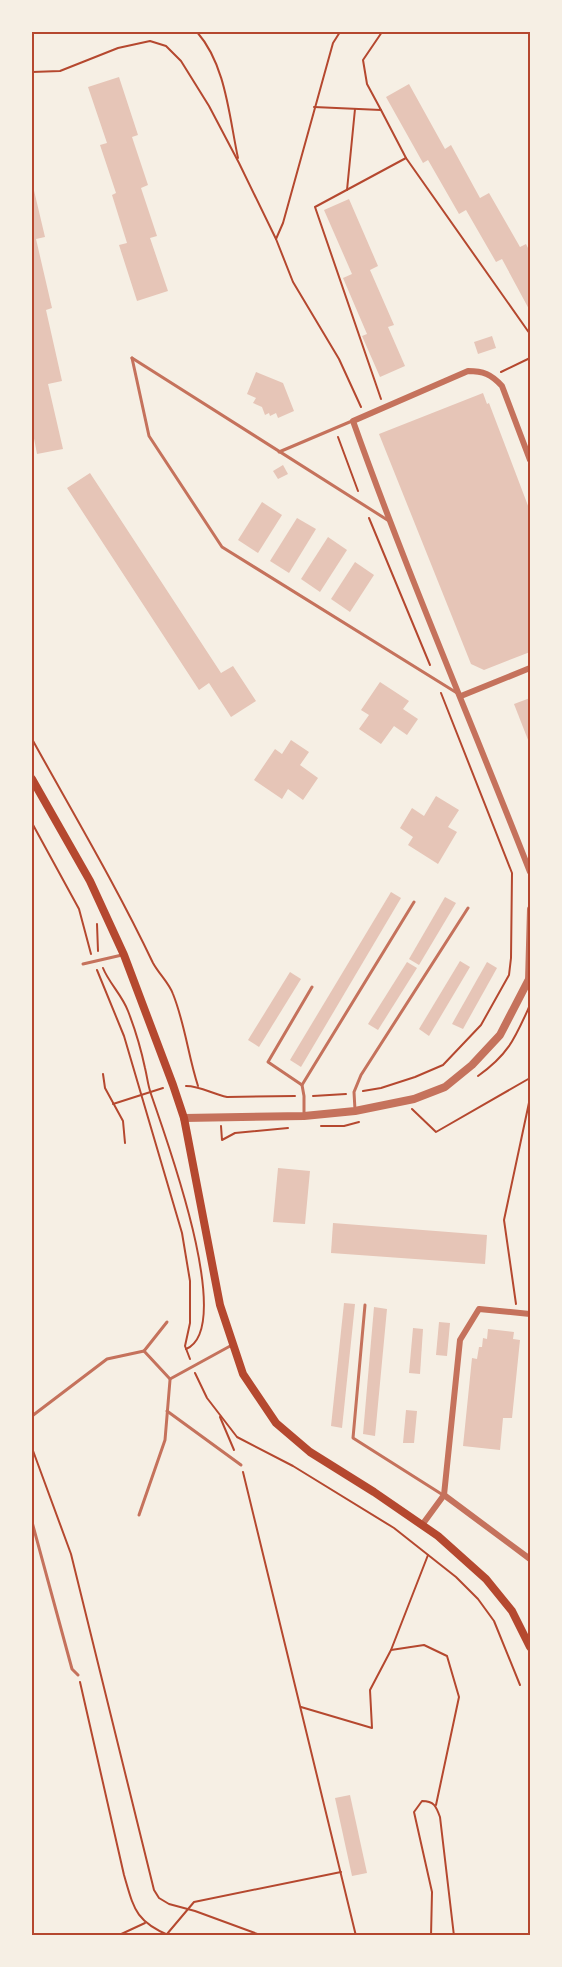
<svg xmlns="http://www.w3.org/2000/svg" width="562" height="1967" viewBox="0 0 562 1967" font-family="Manrope,sans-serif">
<rect width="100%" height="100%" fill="#f6efe4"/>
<g fill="#e6c5b7">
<polygon points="119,77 138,135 132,137 148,185 141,188 157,236 150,238 168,291 137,301 119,245 127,243 112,195 116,193 100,145 107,143 88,87"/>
<polygon points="409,84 445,149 451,145 480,198 489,193 520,247 526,244 530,252 530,311 502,259 496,262 466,210 459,214 428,160 423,163 386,97"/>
<polygon points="32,182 45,237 36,239 52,308 46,310 62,381 48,384 63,449 37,454 32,428 32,388 34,388 32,376"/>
<polygon points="349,199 378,266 370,270 394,325 388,327 405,366 380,377 362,336 367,334 343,278 352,274 324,210"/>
<polygon points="492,336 496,348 478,354 474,342"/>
<polygon points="256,372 283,383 294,411 278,418 276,413 270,416 269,413 265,415 262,407 253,403 256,398 247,394"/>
<polygon points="483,393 487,404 489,403 530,511 530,652 484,670 471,664 379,434"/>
<polygon points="283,465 288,474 278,479 273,471"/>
<polygon points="90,473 221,673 233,666 256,701 231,717 209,683 199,690 67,488"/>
<polygon points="262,502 282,515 258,553 238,540"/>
<polygon points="297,518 316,529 289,573 270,561"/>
<polygon points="328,537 347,550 320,592 301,579"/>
<polygon points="355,562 374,575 350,612 331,599"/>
<polygon points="380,682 409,701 403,709 418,719 407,735 394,726 381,744 359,729 369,715 361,710"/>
<polygon points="530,698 530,745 514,704"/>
<polygon points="291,740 309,752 300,765 318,778 303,800 288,789 282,799 254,780 275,749 282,754"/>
<polygon points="436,796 459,810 448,827 457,832 438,864 408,845 413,837 400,828 412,808 424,816"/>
<polygon points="391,892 401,898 301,1067 290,1060"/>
<polygon points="445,897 456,903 419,965 409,959"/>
<polygon points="460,961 470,967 429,1036 419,1029"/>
<polygon points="407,962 417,968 378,1030 368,1024"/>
<polygon points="487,962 497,968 463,1029 452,1024"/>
<polygon points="290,972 301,979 259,1047 248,1040"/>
<polygon points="278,1168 310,1171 305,1224 273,1222"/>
<polygon points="333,1223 487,1235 485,1264 331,1253"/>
<polygon points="344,1303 355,1304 342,1428 331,1426"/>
<polygon points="374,1307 387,1309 375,1436 363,1434"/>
<polygon points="439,1322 450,1323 447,1356 436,1355"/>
<polygon points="413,1328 423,1329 420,1374 409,1373"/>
<polygon points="488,1329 514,1332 513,1339 520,1340 512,1418 503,1418 500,1450 463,1446 472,1358 477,1359 479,1347 482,1347 483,1338 487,1339"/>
<polygon points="406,1410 417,1411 414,1443 403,1443"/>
<polygon points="350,1795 367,1873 352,1876 335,1798"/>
</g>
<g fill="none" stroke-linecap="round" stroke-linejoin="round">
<g stroke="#b5482f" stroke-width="2">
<path d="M197 32C226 65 229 116 238 158"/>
<polyline points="32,72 60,71 118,48 150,41 166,46 181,61 209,106 239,163 276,239 293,282 339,359 361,407"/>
<polyline points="314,107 381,110 367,84 363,60 382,32"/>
<polyline points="381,110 406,158"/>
<polyline points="347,190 355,109"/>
<polyline points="276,239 283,223 333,43 340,32"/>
<polyline points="501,372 530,358"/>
<polyline points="381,399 315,207 406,158 530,334"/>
<polyline points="338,437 358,491"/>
<polyline points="369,518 430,665"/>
<path d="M32 739C73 813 117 887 153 963 159 974 169 983 173 994 185 1024 188 1055 198 1086"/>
<polyline points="32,823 79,909 91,954"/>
<polyline points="97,924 98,951"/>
<path d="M103 968C109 983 122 995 128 1011 135 1029 141 1049 145 1068 147 1076 148 1086 151 1094 164 1133 237 1328 186 1349"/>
<polyline points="97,970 124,1036 182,1233 190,1281 190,1323 185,1346 190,1359"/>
<polyline points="103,1074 105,1088 123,1121 125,1143"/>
<path d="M478 1076C509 1054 515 1038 530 1005"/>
<path d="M186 1086C201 1086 212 1094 227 1097L295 1096"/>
<polyline points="363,1091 381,1088 415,1077 443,1065 481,1025 509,975 511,958 512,873 441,693"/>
<polyline points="313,1096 346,1094"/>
<polyline points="113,1104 163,1088"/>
<polyline points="412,1109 436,1132 530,1078"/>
<polyline points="221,1126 222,1140 235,1133 288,1128"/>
<polyline points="321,1126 344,1126 359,1122"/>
<polyline points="516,1304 504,1220 530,1098"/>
<polyline points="195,1373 207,1398 237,1437 293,1466 394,1528 456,1577 478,1599 494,1621 520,1685"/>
<polyline points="220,1417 234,1450"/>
<polyline points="32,1448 71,1554 154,1890 159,1898 169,1904 195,1911 263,1936"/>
<polyline points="243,1472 356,1936"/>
<polyline points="391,1650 428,1555"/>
<path d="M80 1682 124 1875C134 1909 135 1921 170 1936"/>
<polyline points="301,1707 372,1728 370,1690 391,1650 424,1645 447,1656 459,1697 436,1805"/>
<polyline points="167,1934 194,1902 341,1872"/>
<polyline points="117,1936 145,1923"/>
<path d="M431 1936 432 1892 414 1812 422 1801C434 1801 436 1806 440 1817L454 1936"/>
</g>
<g stroke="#c5725c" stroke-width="3">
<polyline points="132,358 149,436 222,547 457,693"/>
<polyline points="132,358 389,521"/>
<polyline points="279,452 352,421"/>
<polyline points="83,964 122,955"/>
<polyline points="302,1085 268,1062 312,987"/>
<polyline points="355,1110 354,1092 361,1075 468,908"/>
<polyline points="304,1114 304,1096 302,1085 414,902"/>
<polyline points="365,1305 353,1438 443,1495"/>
<polyline points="144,1351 167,1322"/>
<polyline points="167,1411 241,1465"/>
<polyline points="32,1416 107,1359 144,1351 170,1379 232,1345"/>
<polyline points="139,1515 165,1440 170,1380"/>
<polyline points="32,1522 72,1669 78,1675"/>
</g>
<g stroke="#c5725c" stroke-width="6">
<path d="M530 460 502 386C491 374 483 371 468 371L353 421C407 573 471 721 530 872"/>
<polyline points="461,696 530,668"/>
<polyline points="528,981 530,909"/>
<polyline points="444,1495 530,1559"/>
<polyline points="422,1525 444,1495 460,1340 479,1309 530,1314"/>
</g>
<polyline stroke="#c5725c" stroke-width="8" points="184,1118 304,1116 355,1111 414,1099 445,1087 472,1065 500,1035 528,981 530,982"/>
<polyline stroke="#b5482f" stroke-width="8" points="32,779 90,881 124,955 173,1085 184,1118 220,1305 243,1374 276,1423 310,1452 374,1492 438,1536 486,1579 512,1611 530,1647"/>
</g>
<rect width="562" height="1967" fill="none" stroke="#f6efe4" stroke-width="66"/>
<rect x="33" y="33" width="496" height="1901" fill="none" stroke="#b5482f" stroke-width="2"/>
</svg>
